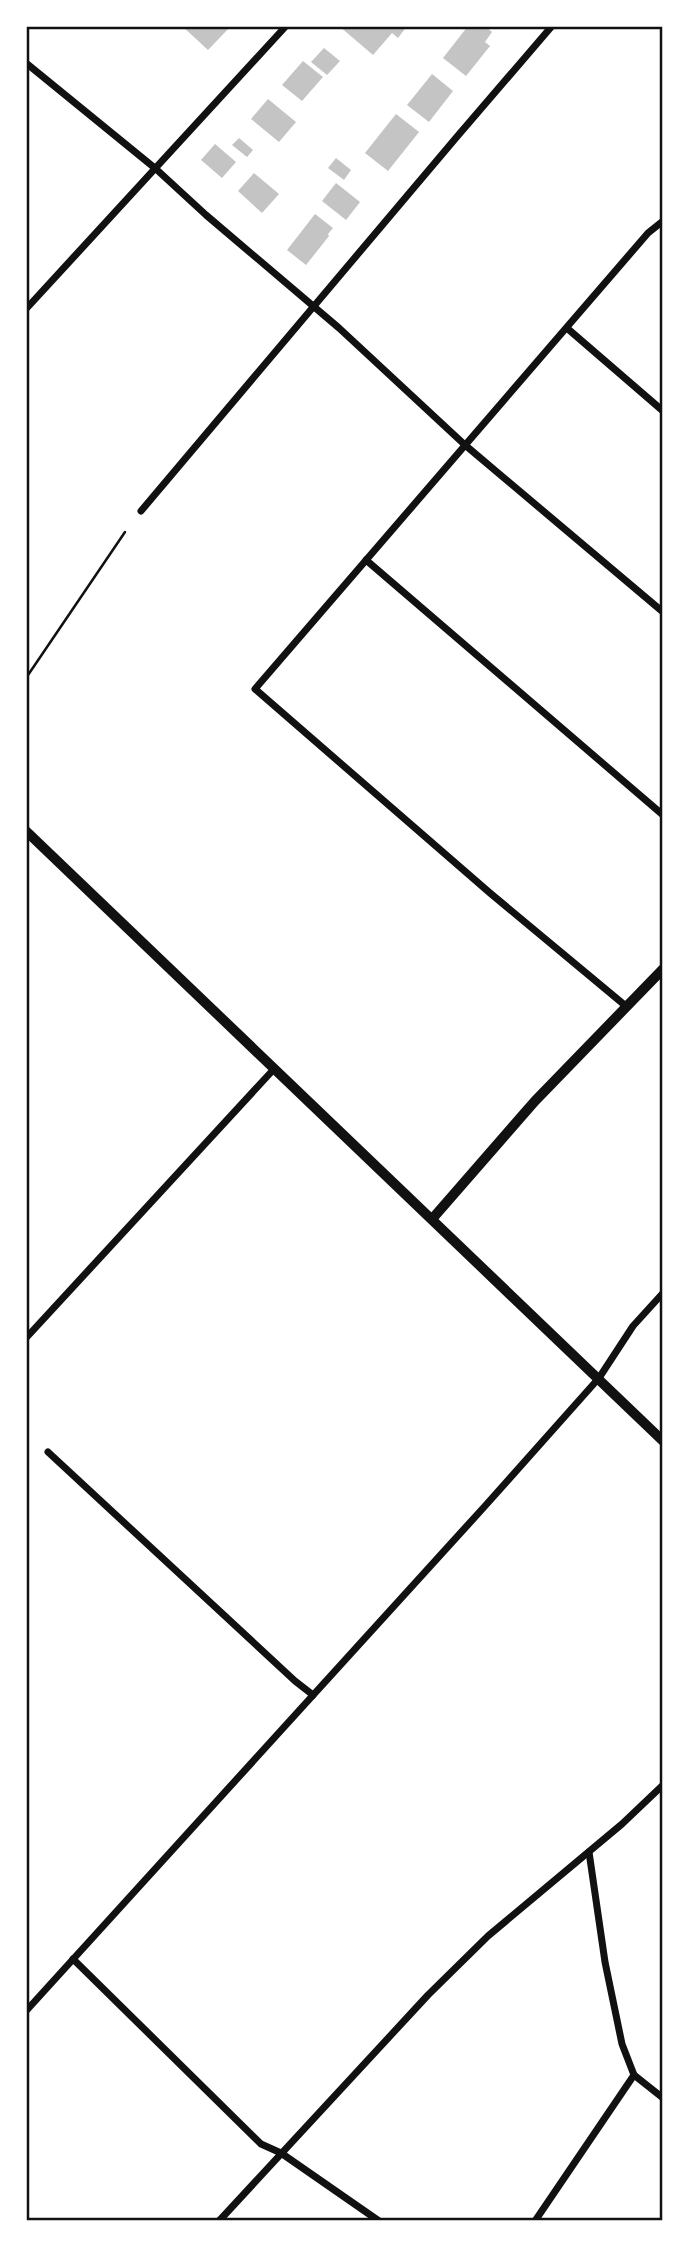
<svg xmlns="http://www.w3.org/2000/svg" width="689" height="2247" viewBox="0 0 689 2247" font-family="Lato,sans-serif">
<rect width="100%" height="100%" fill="#fff"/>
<g fill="#c4c4c4">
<polygon points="182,26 231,26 208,50"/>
<polygon points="339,26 380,27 407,26 398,38 392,33 373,55"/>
<polygon points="468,26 485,26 492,32 485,42 490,46 466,76 443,58"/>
<polygon points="324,48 340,61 327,75 311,62"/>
<polygon points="303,61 323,77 302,101 282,85"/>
<polygon points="432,74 453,91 429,122 407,105"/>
<polygon points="268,99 296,122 279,142 251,119"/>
<polygon points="396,114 419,132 388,171 365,153"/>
<polygon points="239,138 253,150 247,157 232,145"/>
<polygon points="215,144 236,162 222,178 201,160"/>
<polygon points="336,158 351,170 344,180 328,168"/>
<polygon points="254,173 279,194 262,213 238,191"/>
<polygon points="336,183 360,202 346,220 322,201"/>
<polygon points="315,214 333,228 328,234 329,236 306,265 287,250"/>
</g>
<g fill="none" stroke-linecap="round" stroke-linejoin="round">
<polyline stroke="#111" stroke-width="2.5" points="26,678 125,532"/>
<g stroke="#111" stroke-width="7">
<polyline points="26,63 156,169 206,215 339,328 465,445 663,612"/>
<polyline points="26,309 286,26"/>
<polyline points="568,329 663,411"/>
<polyline points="141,511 455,139 552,26"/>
<polyline points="366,560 663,815"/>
<polyline points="627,1007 490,893 255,689 648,233 663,221"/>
<polyline points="26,1338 274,1069"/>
<polyline points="48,1452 295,1681 313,1695"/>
<polyline points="589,1852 605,1962 622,2044 634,2075 663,2098"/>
<polyline points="73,1959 261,2144 281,2153 379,2221"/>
<polyline points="26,2011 485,1506 599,1378 633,1326 663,1293"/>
<polyline points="219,2221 428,1995 488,1936 622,1824 663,1785"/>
<polyline points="535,2221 634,2075"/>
</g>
<g stroke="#111" stroke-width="10">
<polyline points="26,831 663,1441"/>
<polyline points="433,1218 535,1101 663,969"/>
</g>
</g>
<rect width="689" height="2247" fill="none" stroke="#ffffff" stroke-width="56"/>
<rect x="28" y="28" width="633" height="2191" fill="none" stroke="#111" stroke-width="2.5"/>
</svg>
